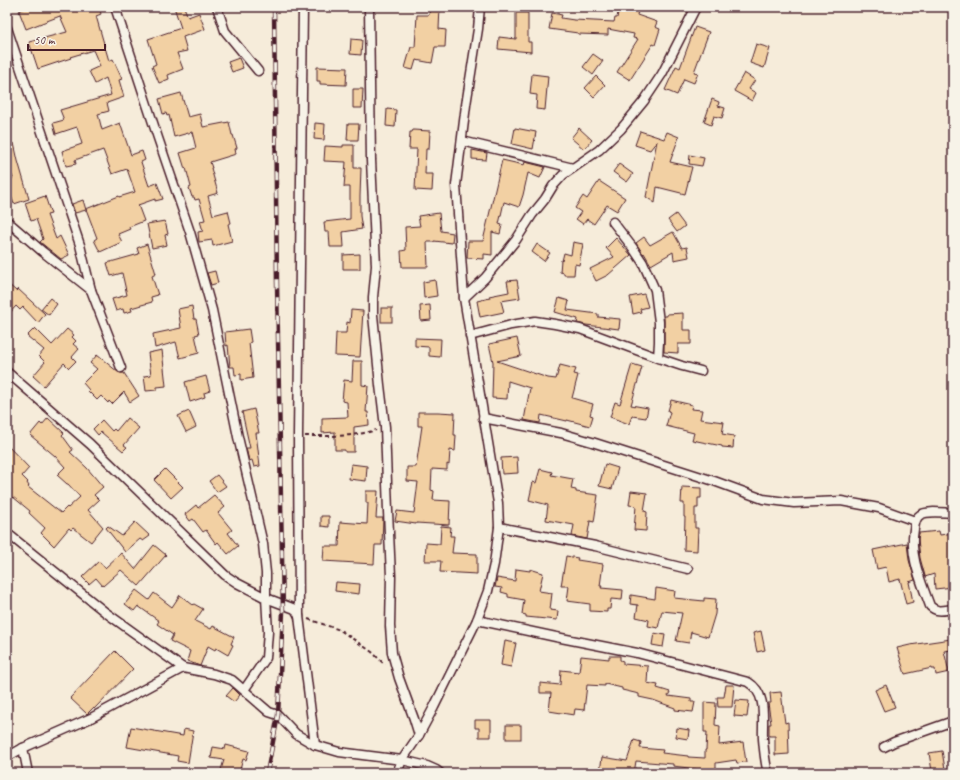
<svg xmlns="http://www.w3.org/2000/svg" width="960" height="780" viewBox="0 0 960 780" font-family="Caveat,sans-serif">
<rect width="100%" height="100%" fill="#f6ecda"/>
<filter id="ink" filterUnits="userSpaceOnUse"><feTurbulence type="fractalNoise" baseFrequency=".025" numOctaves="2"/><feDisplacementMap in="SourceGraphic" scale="8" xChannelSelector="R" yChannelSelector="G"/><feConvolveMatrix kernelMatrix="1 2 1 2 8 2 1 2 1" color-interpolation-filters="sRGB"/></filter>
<g filter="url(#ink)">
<g fill="#f2d0a3" stroke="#4a1f2b">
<polygon points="28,7 99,7 101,14 96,16 109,61 113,59 122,79 119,80 124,97 107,103 109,111 98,114 102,130 120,123 131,155 142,151 145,160 141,162 149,186 157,183 163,199 155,201 155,199 138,205 144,221 129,227 130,229 118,234 122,242 100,252 94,240 97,238 86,209 119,196 119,197 135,192 127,169 112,174 103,150 75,160 76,164 66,166 62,151 82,144 77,127 56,134 53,123 64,120 60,110 111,95 106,78 95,84 89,71 100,66 93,50 70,57 71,58 38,69 29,42 67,32 60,16 26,29 19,11"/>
<polygon points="174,7 184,7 188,17 199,13 205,29 183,37 187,51 177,53 183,69 168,75 169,79 159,83 152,66 156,64 148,39 181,28"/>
<polygon points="430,7 440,7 439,29 446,30 445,47 435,47 432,63 416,60 413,70 405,68 411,47 415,47 417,15 429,15"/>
<polygon points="619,7 639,7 637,15 657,22 655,27 660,29 655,45 653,44 630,80 617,72 638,39 633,38 634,34 608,29 608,35 578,34 578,33 549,29 552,13 562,15 561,18 574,20 614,22 615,18 617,18"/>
<polygon points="516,13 528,13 528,42 531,42 531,52 498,49 499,37 516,39"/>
<polygon points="695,27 709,32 694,72 698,73 694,83 684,79 677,95 665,90 676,66 680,68"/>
<polygon points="351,39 362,40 361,55 350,54"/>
<polygon points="756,44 770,48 764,68 750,63"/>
<polygon points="593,54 603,61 593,75 583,67"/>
<polygon points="239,58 243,68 232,72 228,62"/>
<polygon points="317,67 347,68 346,85 320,84 320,81 317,81"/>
<polygon points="744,73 755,80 749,89 756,93 752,101 734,91"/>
<polygon points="532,74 548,76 545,110 536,109 537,95 530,94"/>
<polygon points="596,76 605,85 594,97 585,88"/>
<polygon points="353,89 363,89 362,108 353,108"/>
<polygon points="181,93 188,117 200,114 203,127 229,122 232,135 233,135 237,148 235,149 236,154 210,162 212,168 211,168 218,193 208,196 213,215 228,211 231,223 228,224 232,241 213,246 212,240 199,242 198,232 203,231 200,221 205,220 199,199 195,200 194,197 192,197 189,188 191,187 186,168 185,169 180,153 196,148 192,132 174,137 169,115 167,116 166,113 163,114 159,99"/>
<polygon points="712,99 719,102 718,106 725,108 722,118 714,116 711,125 704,122"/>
<polygon points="387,109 396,110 395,127 386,126"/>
<polygon points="315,123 325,124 324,140 314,139"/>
<polygon points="348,124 359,124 358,140 347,140"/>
<polygon points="515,128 536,132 533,149 512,144"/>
<polygon points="579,128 592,140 584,149 571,138"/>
<polygon points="413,130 430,131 429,149 426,149 425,174 433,174 432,191 415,190 417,149 409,149 410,132 412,132"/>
<polygon points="640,131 664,139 667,132 679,137 670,162 692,167 685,194 657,187 655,203 646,197 657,141 650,150 635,145"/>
<polygon points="14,143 18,161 29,199 14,204 7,185 7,180 13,178 7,162 7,145"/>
<polygon points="343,145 354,145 354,168 361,168 360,196 360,216 362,229 343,232 344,247 330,247 329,232 325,232 324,222 350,219 350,187 344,187 346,162 324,161 325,146 343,147"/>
<polygon points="472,150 487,153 486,160 472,159"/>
<polygon points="690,155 704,158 702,166 689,164"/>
<polygon points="502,160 524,165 525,162 545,167 540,178 528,173 523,195 519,207 504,202 499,224 502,225 500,234 492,232 492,255 484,254 484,259 467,258 468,241 483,241"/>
<polygon points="619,164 633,174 627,182 613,172"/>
<polygon points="599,181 625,198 617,211 607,205 594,224 587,219 583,224 576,219 581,212 575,208 583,196 587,199"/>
<polygon points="45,196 51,214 47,215 56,239 60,236 69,255 61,259 40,242 43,239 36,219 31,221 25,203"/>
<polygon points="83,200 86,210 75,213 72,204"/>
<polygon points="439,213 441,231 453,233 452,243 434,241 434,242 427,242 428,267 402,267 401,251 406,250 405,227 420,226 418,216"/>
<polygon points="676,214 685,226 677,232 668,220"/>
<polygon points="165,221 168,234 165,235 167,245 152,248 147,224"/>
<polygon points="673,232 682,248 687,247 689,257 674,260 673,252 651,265 644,253 643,254 636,243 644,237 650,245"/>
<polygon points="616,238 631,255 608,275 596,281 590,269 614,257 606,248"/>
<polygon points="573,242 583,244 579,265 575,264 574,275 564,275 564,273 560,272 561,260 562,261 564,253 571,255"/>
<polygon points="147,244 156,274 152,276 158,295 151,297 152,302 131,308 132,311 124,313 123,309 116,311 112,299 127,295 122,273 111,276 107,263 139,254 137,248"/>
<polygon points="537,244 550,253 544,261 532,252"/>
<polygon points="360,254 360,269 343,269 343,255"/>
<polygon points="215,271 218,283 211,285 207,273"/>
<polygon points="435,280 437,296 424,298 423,282"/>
<polygon points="517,280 520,298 501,301 504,312 480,317 477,301 490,298 489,296 509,292 507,281"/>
<polygon points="7,283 16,291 18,289 45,314 38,323 23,307 20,310 16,306 7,316"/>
<polygon points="644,294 648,307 640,309 641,312 633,314 630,297"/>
<polygon points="50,298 57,304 49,315 41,309"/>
<polygon points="559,298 569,301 567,310 598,314 598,317 620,319 619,329 586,325 577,323 578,319 555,312"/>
<polygon points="430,305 431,320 421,321 420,306"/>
<polygon points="192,306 194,319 196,319 199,334 195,335 199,353 180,358 176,342 155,348 153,334 181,328 178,309"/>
<rect x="381" y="308" width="11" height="14"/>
<polygon points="351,310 363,311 360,357 335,356 336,333 346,333 347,322 350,323"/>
<polygon points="683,313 683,330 691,330 691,344 678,344 678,353 664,352 664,316 667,316 667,314"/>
<polygon points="35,328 52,345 67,329 74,335 72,337 76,341 73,344 79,349 72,357 76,361 69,368 64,363 44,386 33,376 45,362 39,356 44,350 27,336"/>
<polygon points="249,329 251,342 249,343 253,378 241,380 241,374 235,375 234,367 230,367 228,345 226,346 225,332"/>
<polygon points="415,338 441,339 440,357 429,356 429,347 415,346"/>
<polygon points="517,338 521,356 497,361 548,378 556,379 560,365 576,369 574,374 578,375 572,398 593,404 590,415 593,416 590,426 567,420 567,421 541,415 540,423 524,420 530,388 508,381 507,399 492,398 493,362 489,344"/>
<polygon points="162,350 166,386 157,387 157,390 146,391 144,376 151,375 148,353"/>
<polygon points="97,355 118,372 121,373 124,373 139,396 130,402 124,392 112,404 109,401 108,403 101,396 97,400 88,391 89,390 83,383 97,369 90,363"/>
<polygon points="353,361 362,361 362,385 368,386 366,412 368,412 369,425 354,427 354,452 345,452 345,450 335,450 335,432 322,433 322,418 348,417 347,402 342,401 344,380 352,381"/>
<polygon points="632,364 642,367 631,405 648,408 646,418 632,416 629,424 610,417 615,402 620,404"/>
<polygon points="206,376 210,391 204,393 205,397 190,402 185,382"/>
<polygon points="671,400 692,405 691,409 702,410 700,419 724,422 722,434 734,436 733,448 722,447 722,446 692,440 694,433 666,426 670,412 668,411"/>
<polygon points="254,409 259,433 256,433 260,466 254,467 252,460 249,461 246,448 250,448 242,412"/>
<polygon points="189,411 196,427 186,432 178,416"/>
<polygon points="418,412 438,412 455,413 454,435 456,435 455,451 450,450 449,465 447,464 447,470 432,469 431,490 434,491 433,500 450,501 449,525 416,523 416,524 395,521 397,511 414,513 418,482 407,481 407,467 416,467 422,426 418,426"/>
<polygon points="48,418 64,433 62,435 73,450 70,452 87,468 103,487 94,495 99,500 88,510 103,527 91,542 73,528 71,530 69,528 54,546 41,533 45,528 29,513 30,511 13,497 7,504 7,445 29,468 22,476 28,482 27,483 29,486 28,487 61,513 67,507 68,508 80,497 68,484 67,484 57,475 65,467 55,456 30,435 40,423 42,425"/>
<polygon points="127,418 139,428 124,445 127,447 123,451 101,432 98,435 93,429 102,420 112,431 114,429 116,431"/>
<polygon points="517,457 518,473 502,474 501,458"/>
<polygon points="351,464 367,466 366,481 349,479"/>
<polygon points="605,464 618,468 612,489 599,486"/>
<polygon points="165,469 183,487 171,498 154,480"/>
<polygon points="540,469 552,472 551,475 573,479 571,489 576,490 576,492 598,495 594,522 590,521 587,539 572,536 574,525 546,520 548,505 529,500 533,482 536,483"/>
<polygon points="217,475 226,486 217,492 209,481"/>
<polygon points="682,487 701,488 701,498 698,498 698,508 695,508 695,528 698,528 697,551 684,550 685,517 684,517 684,503 681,503"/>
<polygon points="366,491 378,491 376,518 383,518 382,545 375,545 374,564 323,561 324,546 339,546 340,522 367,524 368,503 366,503"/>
<polygon points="631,491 647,493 644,511 647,512 646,531 634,530 636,506 629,505"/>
<polygon points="214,495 225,507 218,513 232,530 228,533 238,546 228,554 218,542 216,544 206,530 203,532 193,519 190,521 185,514 196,505 198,508"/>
<polygon points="321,516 329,516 329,527 321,526"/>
<polygon points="135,522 150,536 143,541 140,539 125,552 106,528 108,526 122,536"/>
<polygon points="441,526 451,527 450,536 454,536 452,553 477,554 477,574 440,572 441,561 425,561 426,543 440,544"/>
<polygon points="939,531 940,535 953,533 953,587 935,589 934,574 925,577 925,576 920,558 918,539 919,533"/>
<polygon points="907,543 909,560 915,580 909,582 913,602 906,604 900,579 889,582 886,567 877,569 873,550"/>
<polygon points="154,545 166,555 139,586 121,570 103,586 96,578 89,584 82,577 99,561 105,568 121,553 135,569"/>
<polygon points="566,556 578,558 577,560 603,564 600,586 602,586 601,588 623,590 622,600 611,599 610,609 607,609 607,612 590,611 590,604 567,601 569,586 561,586"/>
<polygon points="516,569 530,571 530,569 543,573 539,591 552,593 550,610 558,611 557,620 526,617 526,615 522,614 524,600 508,597 508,594 501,592 502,588 495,587 497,578 515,581"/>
<polygon points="336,582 360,584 359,594 335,591"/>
<polygon points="656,588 675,591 674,598 704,601 704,598 716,599 715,614 708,637 691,632 689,643 676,641 682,613 662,611 658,628 648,626 649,620 636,617 638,605 630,604 631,595 655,599"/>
<polygon points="136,590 149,600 154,593 172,607 180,595 193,605 194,604 203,609 195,621 211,629 213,626 234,637 231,644 233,645 228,655 216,648 215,650 208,646 200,666 187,661 190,651 170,641 173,635 157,624 159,621 138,606 134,611 125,604"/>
<polygon points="761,631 765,650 757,652 753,633"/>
<polygon points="654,633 665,635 663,647 652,645"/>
<polygon points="951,639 952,650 944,651 949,672 936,675 935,669 932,669 932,668 905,674 897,648 910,645"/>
<polygon points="505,641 516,643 511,667 501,665"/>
<polygon points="115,651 133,669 94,709 93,708 87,714 70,698"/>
<polygon points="581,656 609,659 609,656 620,656 620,660 623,661 623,664 648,666 647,683 658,685 657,688 670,692 668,696 691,699 691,702 695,702 693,712 675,710 675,708 653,700 639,697 639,694 622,690 622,688 605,684 605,686 587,685 584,710 575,709 574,715 549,711 551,693 540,693 540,683 560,685 561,670 579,672"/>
<polygon points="726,685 734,685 732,707 718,707 717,697 724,697"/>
<polygon points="886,685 895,707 884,711 875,690"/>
<polygon points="233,688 240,695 234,702 226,696"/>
<polygon points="781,692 785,723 788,722 789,754 775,755 775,736 769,736 769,724 771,724 768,703 771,703 770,693"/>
<polygon points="736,700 749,701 747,717 734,716"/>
<polygon points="704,702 716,703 715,725 720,726 719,745 743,742 746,762 737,763 736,760 716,763 716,773 696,773 696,769 673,766 673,764 636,761 634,773 606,773 600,772 602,757 627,761 634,740 641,742 640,748 663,750 662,753 688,756 688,757 705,758 705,750 706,750 707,732 704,732"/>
<polygon points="475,720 491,720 491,737 479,737 479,728 475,728"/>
<rect x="506" y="725" width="15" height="14"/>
<polygon points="131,727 183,736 184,729 193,731 188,763 177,761 178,756 127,747"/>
<polygon points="677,728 689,730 688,739 676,737"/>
<polygon points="226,745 249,751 246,760 243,759 239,773 220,773 224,760 211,758 213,747 225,749"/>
<polygon points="942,751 945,769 932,771 929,753"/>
</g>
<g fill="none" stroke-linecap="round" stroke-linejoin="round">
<defs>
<g id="street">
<polyline points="217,7 225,31 258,71"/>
<polyline points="303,7 298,435 299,616 315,745"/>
<polyline points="369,7 371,160 376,266 373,297 373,315 380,385 385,427 388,511 391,576 390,626 392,653 399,678 414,719 419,735"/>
<polyline points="7,28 80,245 91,290"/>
<polyline points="462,141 573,168"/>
<polyline points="7,221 43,252 91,290 121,368"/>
<polyline points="613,222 633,248 643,263 655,290 659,322 659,342 658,358"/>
<polyline points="464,298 485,278 516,240 532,215 545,199 553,186 563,175 599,150 621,129 644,101 662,74 696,7"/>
<polyline points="470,336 511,325 535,321 555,324 580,329 658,358 682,366 701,371"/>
<polyline points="7,372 90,444 225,575 237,583 266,598 266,573 263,544 238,437 212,310 190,232 158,138 115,7"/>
<polyline points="483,418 561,433 592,442 714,481 763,499 794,503 841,501 879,508 915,521"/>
<path d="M953 513C944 513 927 510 920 515 915 518 915 524 914 529 909 556 921 581 930 606 937 613 944 610 953 609"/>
<polyline points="499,527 595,546 688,569"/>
<polyline points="7,533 105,612 183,668 214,674 232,680 269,712 278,715 296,734 315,745 339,752 402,760 427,766 436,770 440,773"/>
<path d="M477 620 556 637 637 653 748 682C768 694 762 719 763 739 764 751 765 762 768 773"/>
<polyline points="244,690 266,658 268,632 266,598 295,609 299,616"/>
<polyline points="884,747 894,742 953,721"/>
<polyline points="23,748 28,773"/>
<polyline points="7,757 23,748 91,718 183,668"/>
<polyline points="397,773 402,760 419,735 434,707 477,620 488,591 494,564 499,527 498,503 464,298 456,185 466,105 478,29 480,7"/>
</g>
</defs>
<use href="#street" stroke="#4a1f2b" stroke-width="11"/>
<g stroke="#4a1f2b" stroke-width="2" stroke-dasharray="4 3" stroke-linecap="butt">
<path d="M305 436C329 436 354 437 376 430"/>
<polyline points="308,619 340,630 372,652 385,665"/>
</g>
<use href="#street" stroke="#f7f3e8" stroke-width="8"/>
<defs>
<polyline id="rail" points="267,773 278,715 283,612 277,283 274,7"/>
</defs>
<use href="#rail" stroke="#4a1f2b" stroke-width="4.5"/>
<use href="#rail" stroke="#f7f3e8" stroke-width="3" stroke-dasharray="9" stroke-linecap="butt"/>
</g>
</g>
<rect width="960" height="780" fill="none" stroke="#f7f3e8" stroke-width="24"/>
<rect x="12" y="12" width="936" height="756" fill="none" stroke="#4a1f2b" stroke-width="1.5" filter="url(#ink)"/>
<path d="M28 44v6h77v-6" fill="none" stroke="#4a1f2b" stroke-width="2"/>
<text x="34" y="44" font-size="12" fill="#4a1f2b" stroke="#f7f3e8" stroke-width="3" paint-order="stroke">50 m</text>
</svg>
